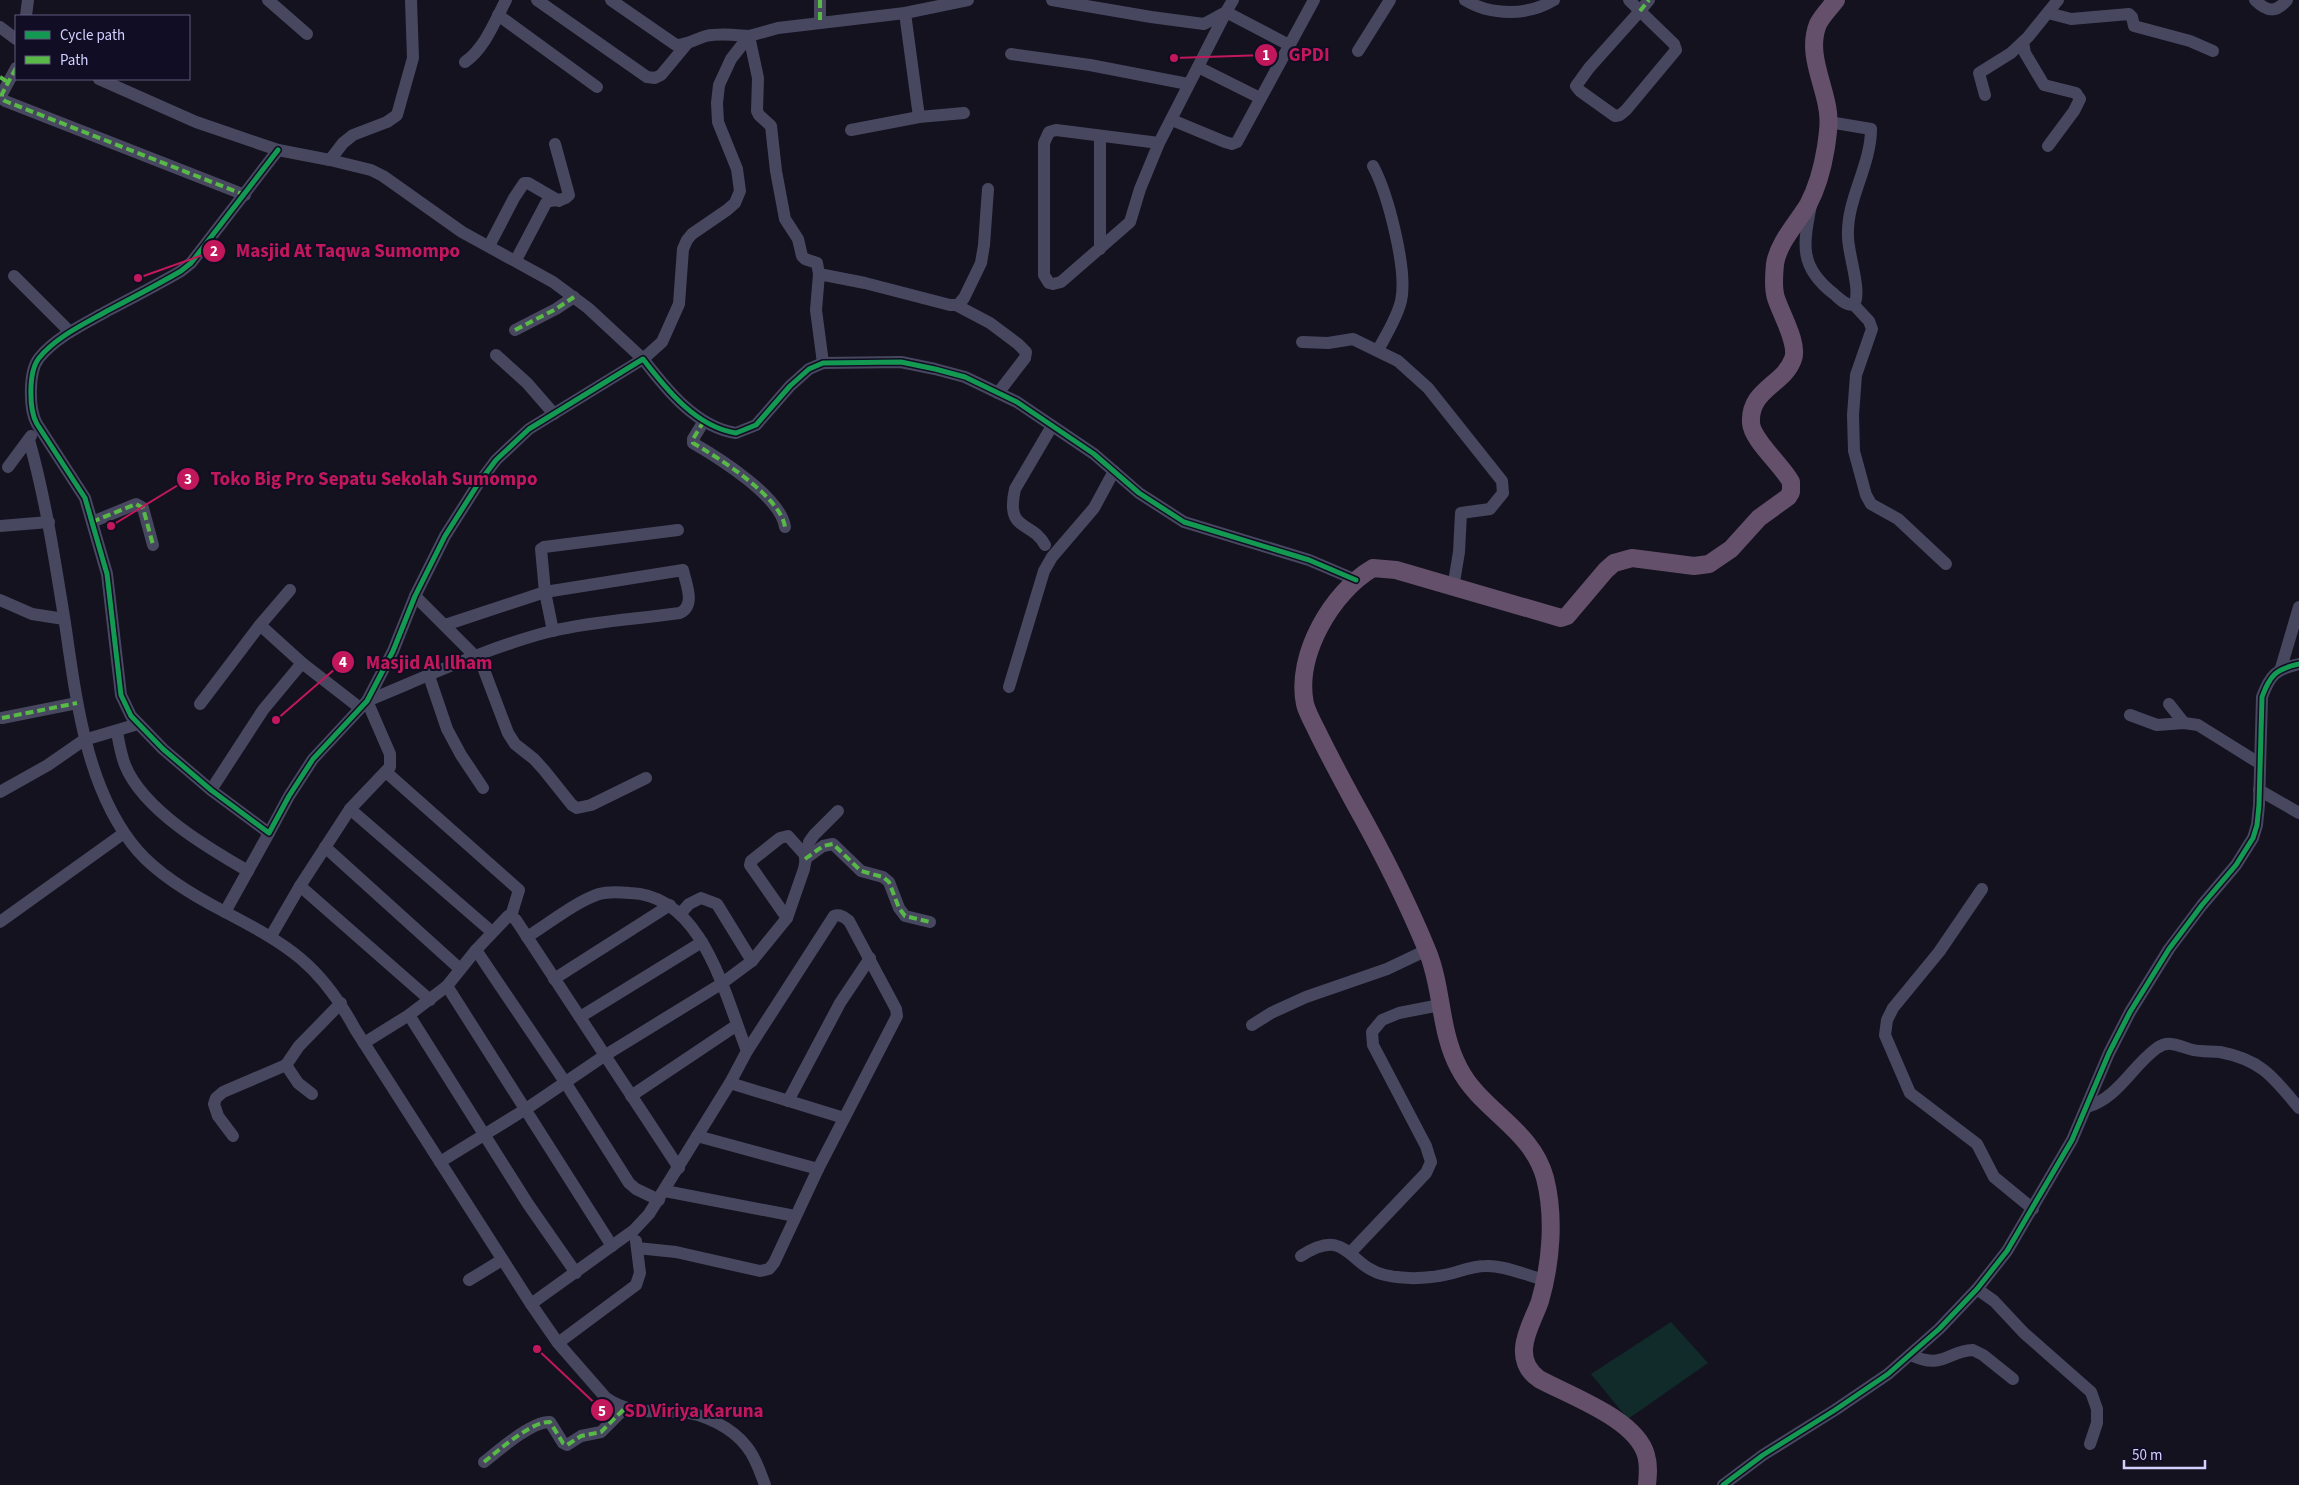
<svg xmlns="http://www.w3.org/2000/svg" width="2299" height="1485" viewBox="0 0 2299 1485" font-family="'Source Sans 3',sans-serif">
<rect width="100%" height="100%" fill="#14121f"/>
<polygon fill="#112a2a" points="1671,1322 1708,1363 1628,1419 1591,1374"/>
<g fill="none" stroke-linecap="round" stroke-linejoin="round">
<g stroke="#474760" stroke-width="12">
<polyline points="268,0 307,34"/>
<polyline points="537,0 647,77 655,78 661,75 686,45"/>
<path d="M611 0 676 45C688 45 695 39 706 36 720 33 734 35 749 36L758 78 757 111 759 115 771 126 776 171 785 219 798 239 802 256 805 259 817 263 819 274"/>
<polyline points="820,0 820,23"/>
<polyline points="1052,0 1151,17 1204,24 1226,12 1233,0"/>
<path d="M1465 0C1491 16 1528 16 1554 0"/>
<polyline points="1629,0 1640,11 1589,68 1576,86 1580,91 1615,116 1620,115 1626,110 1676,50 1674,44 1640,11 1649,0"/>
<path d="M2255 0C2267 12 2276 13 2287 0"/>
<polyline points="2048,13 2071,19 2129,14 2132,17 2134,26 2190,41 2213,51"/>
<polyline points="498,15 597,87"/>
<polyline points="26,16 28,0"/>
<polyline points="0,27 16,39"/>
<polyline points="2023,42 2025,53 2044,85 2076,93 2080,99 2074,111 2048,146"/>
<polyline points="1358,51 1390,0"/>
<polyline points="1011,54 1090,65 1188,84"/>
<path d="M465 62C485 48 495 21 506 0"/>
<polyline points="1198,67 1260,98"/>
<polyline points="16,68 2,94 2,98 5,101 245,195"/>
<polyline points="99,79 196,122 278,150 330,160 371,170 383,176 462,232 553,282 588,308 643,359 662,342 679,304 683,249 687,240 692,234 727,210 735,203 740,191 737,169 718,122 717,103 719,85 731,59 749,36 778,28 905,13 968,0"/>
<polyline points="1985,95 1979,73 2011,53 2028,37 2058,0"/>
<polyline points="919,117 964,113"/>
<polyline points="1172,120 1225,142 1232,144 1237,142 1314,0"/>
<polyline points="851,130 919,117 905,13"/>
<polyline points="1100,136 1100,249"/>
<polyline points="1159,143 1056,130 1049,132 1044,143 1044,275 1049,283 1053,284 1061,282 1130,222 1140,189 1159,143 1226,12 1289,45"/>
<path d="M278 150 191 263 181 271C157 285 132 298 107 311 84 324 56 337 39 358 28 372 29 410 37 424L85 498 107 574 121 695 131 716 163 749 211 790 269 833 289 796 313 759 367 701 393 651 415 596 445 536 478 484 496 460 529 429 643 359C666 389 696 427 736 433L756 425 790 386 809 369 823 363 901 362 935 369 965 377 1017 402 1094 454 1139 493 1184 522 1309 560 1356 580"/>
<polyline points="330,160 343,143 353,135 387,122 397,115 413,58 411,0"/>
<path d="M1373 166C1388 194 1408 271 1401 301 1397 318 1386 335 1378 350"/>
<path d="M1811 205C1803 245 1799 267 1834 294 1840 299 1846 306 1854 305 1862 291 1848 254 1848 237 1846 200 1871 166 1871 129L1829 122"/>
<polyline points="489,246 514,198 524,183 528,183 559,201"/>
<path d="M516 260 546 203C552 198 562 203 569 195L555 144"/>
<polyline points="14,276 70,332"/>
<polyline points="956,305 990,323 1018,344 1026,352 1025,358 998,393"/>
<polyline points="1854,305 1869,321 1872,329 1856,375 1853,415 1854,451 1866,495 1871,504 1898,519 1946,564"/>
<polyline points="515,330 556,309 574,297"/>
<polyline points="1302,342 1328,343 1353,339 1398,361 1428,388 1502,481 1503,493 1490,509 1461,513 1459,552 1453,588"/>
<polyline points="496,355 527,383 554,414"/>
<polyline points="823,363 816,310 819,274 865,283 950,305 958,305 964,298 981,263 984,245 988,189"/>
<path d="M704 421 693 439V443C719 458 781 497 785 527"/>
<path d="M29 440C46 500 55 562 65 623 76 698 86 791 138 851 159 875 196 897 225 912"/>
<polyline points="8,467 31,436"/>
<polyline points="92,522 136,504 143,508 153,545"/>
<polyline points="0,526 49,522"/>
<path d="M1045 545C1032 520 1005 533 1015 489L1052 426"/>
<polyline points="415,596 481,662 508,733 515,744 534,759 544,770 572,805 577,808 591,805 646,778"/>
<polyline points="0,600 32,614 64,619"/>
<polyline points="260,625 302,663"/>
<polyline points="553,631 545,592 541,549 544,547 678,530"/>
<polyline points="2281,668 2299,607"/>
<polyline points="429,676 447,729 461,755 483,788"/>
<polyline points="1009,687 1044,571 1052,557 1094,508 1114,471"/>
<polyline points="200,704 260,625 290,590"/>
<polyline points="2169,704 2184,723"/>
<polyline points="2130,715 2157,725 2184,723 2198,725 2259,763"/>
<polyline points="2,718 77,703"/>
<path d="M117 732C119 743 121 755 125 765 143 810 208 848 248 871"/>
<polyline points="386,772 519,890 511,916"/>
<polyline points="211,790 263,710 302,663 360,708"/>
<polyline points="2259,790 2299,813"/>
<polyline points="0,792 48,765 84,740 138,724"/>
<polyline points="350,809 492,932"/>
<path d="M269 833 225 912C288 945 320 964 355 1029L531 1304 558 1343 606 1398C629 1414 653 1411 680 1412 703 1413 733 1428 747 1447 756 1458 760 1472 765 1485"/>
<polyline points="325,847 460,969"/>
<polyline points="805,859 823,846 833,844 861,871 883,877 889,882 899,908 905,916 930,922"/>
<polyline points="1982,889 1939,952 1893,1008 1887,1020 1885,1035 1910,1093 1977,1144 1994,1177 2033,1209"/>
<polyline points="681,913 689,904 701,898 717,904 752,961"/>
<polyline points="787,918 750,865 751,861 780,838 788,836 806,856"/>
<polyline points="0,922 124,833"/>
<polyline points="271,936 300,886"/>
<path d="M527 937C548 924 577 901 599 894 609 891 620 892 630 893 703 895 725 996 747 1051"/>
<polyline points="476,950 565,1082 629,1183 636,1189 659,1200"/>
<polyline points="554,979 670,905"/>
<polyline points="447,986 612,1246"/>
<path d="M430 1000 300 886 350 809 390 767V754L367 701C428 676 488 647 552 631 593 621 638 619 680 613 696 605 686 584 683 570L545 592 445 625"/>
<polyline points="409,1015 528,1204 576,1273"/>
<polyline points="580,1017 702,942"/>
<polyline points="1252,1025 1271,1013 1306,997 1387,969 1427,950"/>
<polyline points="364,1043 409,1015 447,986 476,950 508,916 511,916 516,920 679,1168"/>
<polyline points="730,1083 844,1118"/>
<polyline points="312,1094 298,1083 286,1065 299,1046 341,1003"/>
<polyline points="631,1096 737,1025"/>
<polyline points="788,1101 840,1003 870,958"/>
<path d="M2087 1107C2119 1097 2131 1067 2157 1048 2170 1039 2180 1047 2193 1050 2202 1052 2211 1051 2220 1052 2262 1060 2274 1078 2299 1108"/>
<polyline points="233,1136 218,1116 214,1104 216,1098 223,1092 286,1065"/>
<polyline points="697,1136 818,1169"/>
<polyline points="440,1162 526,1109 604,1056 721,984 752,961 787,918 804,869 809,842 814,835 838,811"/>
<polyline points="665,1191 795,1216"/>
<polyline points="1350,1253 1426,1173 1431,1162 1426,1146 1373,1045 1372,1032 1382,1020 1399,1013 1440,1005"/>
<path d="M1301 1256C1348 1225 1348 1267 1385 1275 1407 1280 1427 1279 1449 1274 1461 1271 1473 1266 1486 1266 1504 1265 1528 1276 1545 1280"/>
<polyline points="469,1280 502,1260"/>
<polyline points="1977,1289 1994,1301 2024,1333 2091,1392 2097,1409 2097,1423 2090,1444"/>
<path d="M531 1304 634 1230 649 1214 730 1083 747 1051 834 916C840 914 844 917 849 921L896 1009 897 1016 818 1169 774 1263 769 1269 760 1271 676 1252 637 1248"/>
<polyline points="558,1343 636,1285 640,1273 636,1241"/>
<path d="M1911 1355C1943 1370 1947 1351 1973 1350L1983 1355 2013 1379"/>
<path d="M484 1462C499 1450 532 1421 550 1422L563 1443 567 1445 581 1436 601 1432 625 1408"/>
<path d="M1723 1485 1763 1455 1835 1410 1888 1374 1939 1329 1977 1289 2007 1251 2072 1140 2109 1053 2130 1012 2169 949 2202 905 2236 865 2253 838 2257 825 2259 805 2262 697C2270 675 2276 669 2299 664"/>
</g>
<path stroke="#65506b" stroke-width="18" d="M1647 1485C1648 1475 1649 1465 1646 1455 1636 1419 1570 1396 1539 1379 1529 1372 1523 1362 1524 1348 1525 1332 1535 1316 1540 1301 1551 1263 1555 1217 1545 1178 1532 1129 1481 1111 1459 1068 1439 1031 1443 988 1427 950 1406 899 1381 850 1354 802 1341 778 1328 754 1316 729 1312 721 1307 712 1305 704 1295 655 1332 592 1373 568L1396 570 1561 618 1567 616 1606 570 1614 563 1632 558 1694 566 1709 564 1731 549 1759 518 1788 497 1791 492V482C1782 465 1752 440 1751 423 1749 389 1784 385 1793 359 1799 344 1781 314 1776 298 1773 289 1774 274 1775 264 1778 243 1797 223 1808 205 1817 188 1823 166 1826 147 1828 133 1830 120 1827 106 1822 79 1807 51 1818 24 1822 16 1830 8 1836 0"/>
<g stroke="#58b947" stroke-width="4" stroke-dasharray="8 4" stroke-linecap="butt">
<polyline points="820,0 820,23"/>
<polyline points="1640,11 1649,0"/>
<polyline points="16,68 2,94 2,98 5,101 245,195"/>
<polyline points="0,77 9,83"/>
<polyline points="515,330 556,309 574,297"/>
<path d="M704 421 693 439V443C719 458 781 497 785 527"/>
<polyline points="92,522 136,504 143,508 153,545"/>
<polyline points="2,718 77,703"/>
<polyline points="805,859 823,846 833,844 861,871 883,877 889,882 899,908 905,916 930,922"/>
<path d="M484 1462C499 1450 532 1421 550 1422L563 1443 567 1445 581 1436 601 1432 625 1408"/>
</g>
<defs>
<g id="cycleway">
<path d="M278 150 191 263 181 271C157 285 132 298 107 311 84 324 56 337 39 358 28 372 29 410 37 424L85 498 107 574 121 695 131 716 163 749 211 790 269 833 289 796 313 759 367 701 393 651 415 596 445 536 478 484 496 460 529 429 643 359C666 389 696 427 736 433L756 425 790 386 809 369 823 363 901 362 935 369 965 377 1017 402 1094 454 1139 493 1184 522 1309 560 1356 580"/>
<path d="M1723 1485 1763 1455 1835 1410 1888 1374 1939 1329 1977 1289 2007 1251 2072 1140 2109 1053 2130 1012 2169 949 2202 905 2236 865 2253 838 2257 825 2259 805 2262 697C2270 675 2276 669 2299 664"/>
</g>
</defs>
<use href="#cycleway" stroke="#100d24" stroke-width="8"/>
<use href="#cycleway" stroke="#139951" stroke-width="5"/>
</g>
<path fill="none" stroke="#c2185b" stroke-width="2" d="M1174 58L1266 55M138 278L214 251M111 526L188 479M276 720L343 662M537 1349L602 1410"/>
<g fill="#c2185b" stroke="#100d24" stroke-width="2">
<circle cx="1174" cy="58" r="5"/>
<circle cx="138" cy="278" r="5"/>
<circle cx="111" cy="526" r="5"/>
<circle cx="276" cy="720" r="5"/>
<circle cx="537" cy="1349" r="5"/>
<circle cx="1266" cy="55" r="12"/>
<circle cx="214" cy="251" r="12"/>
<circle cx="188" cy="479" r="12"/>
<circle cx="343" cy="662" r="12"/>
<circle cx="602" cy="1410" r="12"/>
</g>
<g font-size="15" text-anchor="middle" font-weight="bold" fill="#fff">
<text x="1266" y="60">1</text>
<text x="214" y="256">2</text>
<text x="188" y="484">3</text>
<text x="343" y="667">4</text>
<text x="602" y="1416">5</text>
</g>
<g font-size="19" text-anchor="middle" font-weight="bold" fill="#c2185b" stroke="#100d24" stroke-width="4" stroke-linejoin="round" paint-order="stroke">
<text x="1309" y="61">GPDI</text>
<text x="348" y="257">Masjid At Taqwa Sumompo</text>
<text x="374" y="485">Toko Big Pro Sepatu Sekolah Sumompo</text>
<text x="429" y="669">Masjid Al Ilham</text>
<text x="694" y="1417">SD Viriya Karuna</text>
</g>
<rect x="15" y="15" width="175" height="65" fill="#100d24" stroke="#5e5b7c"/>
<rect x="25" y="31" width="25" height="8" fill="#139951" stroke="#5e5b7c"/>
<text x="60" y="40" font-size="15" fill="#d3d0ff">Cycle path</text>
<rect x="25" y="56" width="25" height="8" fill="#58b947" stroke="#5e5b7c"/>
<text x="60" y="65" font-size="15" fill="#d3d0ff">Path</text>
<path d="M2124 1460v8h81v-8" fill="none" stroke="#d3d0ff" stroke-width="2.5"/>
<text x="2132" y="1460" font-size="15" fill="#d3d0ff" stroke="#100d24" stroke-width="4" paint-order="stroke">50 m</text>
</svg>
